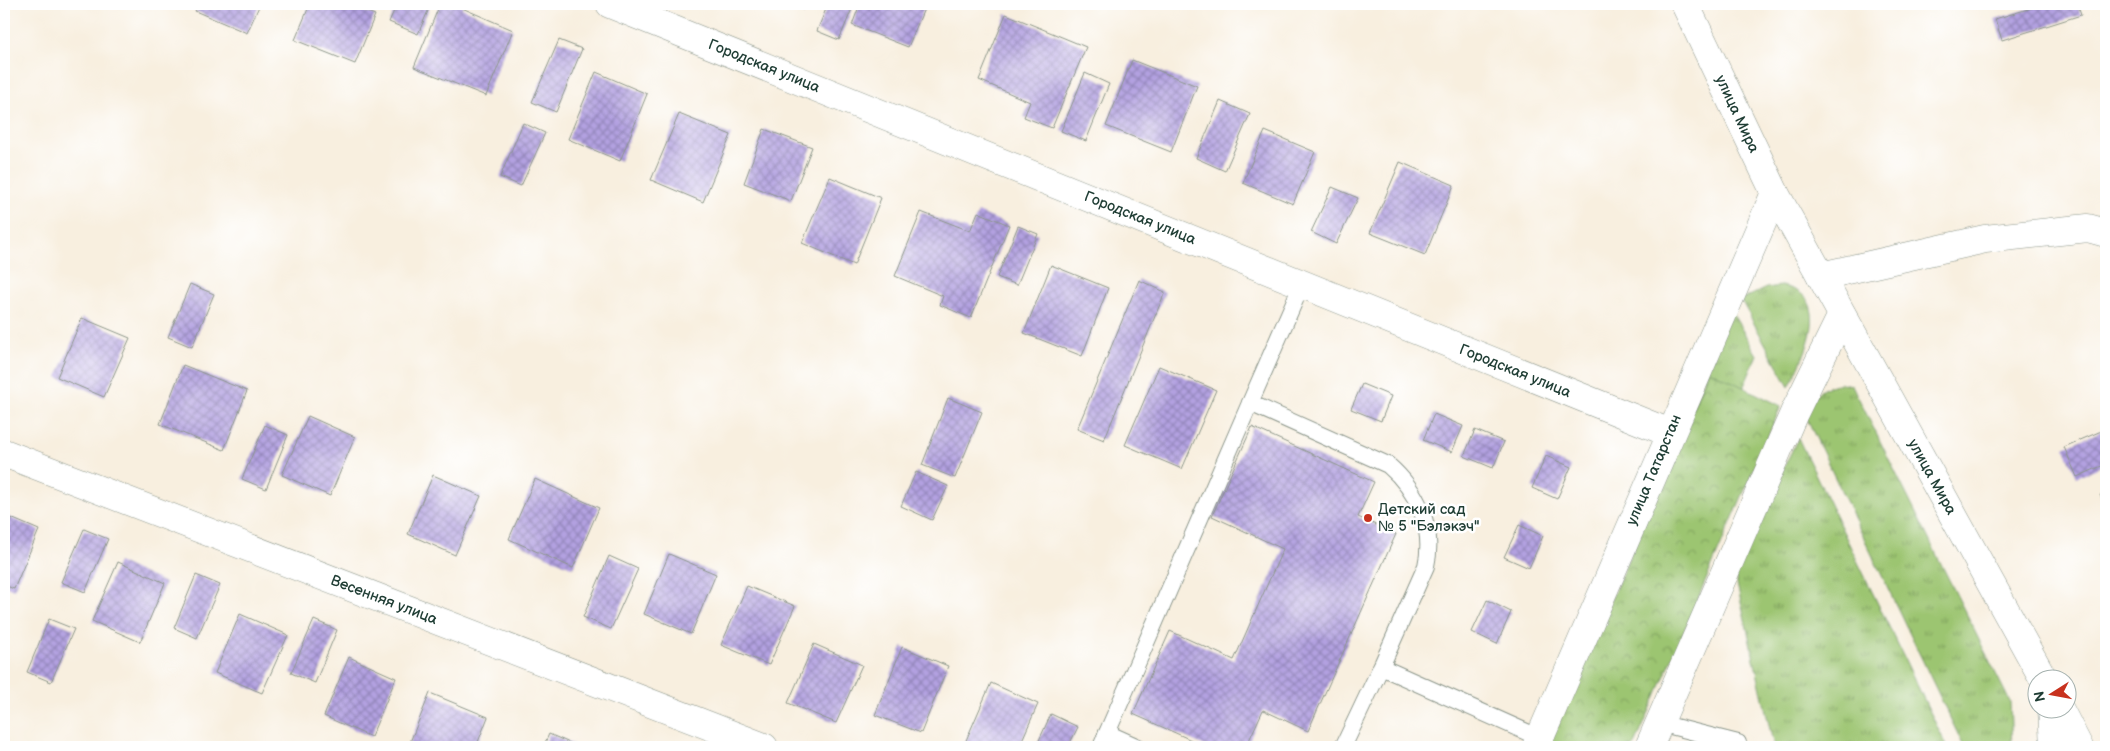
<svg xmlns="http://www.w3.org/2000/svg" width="2110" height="751" viewBox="0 0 2110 751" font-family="'Balsamiq Sans',sans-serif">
<defs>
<pattern id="grass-tufts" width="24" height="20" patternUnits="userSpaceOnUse" patternTransform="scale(1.25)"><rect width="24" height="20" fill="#9cc571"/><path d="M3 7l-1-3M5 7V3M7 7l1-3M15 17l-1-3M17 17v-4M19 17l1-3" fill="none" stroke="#7fa15e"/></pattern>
<pattern id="park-crowns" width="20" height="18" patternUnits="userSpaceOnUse" patternTransform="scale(1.25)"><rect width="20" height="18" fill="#9cc571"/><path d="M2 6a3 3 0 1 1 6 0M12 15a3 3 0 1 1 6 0" fill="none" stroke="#7fa15e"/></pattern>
<pattern id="building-cross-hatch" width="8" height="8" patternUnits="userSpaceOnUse" patternTransform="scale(1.25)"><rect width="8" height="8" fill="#b3a1e1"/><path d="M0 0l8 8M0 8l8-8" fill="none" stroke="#9184b7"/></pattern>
</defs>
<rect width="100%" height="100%" fill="#fff"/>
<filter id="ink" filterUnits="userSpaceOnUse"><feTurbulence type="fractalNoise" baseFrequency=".02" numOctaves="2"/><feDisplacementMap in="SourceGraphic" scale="10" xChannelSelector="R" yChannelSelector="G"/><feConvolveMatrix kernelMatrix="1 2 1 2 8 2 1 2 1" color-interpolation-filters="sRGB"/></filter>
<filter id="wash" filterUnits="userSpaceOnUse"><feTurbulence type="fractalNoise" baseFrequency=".0096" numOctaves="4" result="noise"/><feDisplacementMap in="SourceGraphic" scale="20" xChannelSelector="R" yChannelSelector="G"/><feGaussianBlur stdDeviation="1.12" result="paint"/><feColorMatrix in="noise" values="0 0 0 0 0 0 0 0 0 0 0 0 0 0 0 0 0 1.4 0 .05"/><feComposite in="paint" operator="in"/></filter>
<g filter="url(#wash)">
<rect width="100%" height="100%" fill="#f8efdf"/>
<g fill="url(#grass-tufts)" stroke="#5e8152">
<path d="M1781 286C1837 295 1804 357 1789 387L1741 300 1766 288Z"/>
<polygon points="1731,311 1757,355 1688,521 1646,519"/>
<path d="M1842 383 1852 385 2010 702 2012 747H1964L1805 415C1815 395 1818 387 1842 383Z"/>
<polygon points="1798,438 1947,747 1774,747 1734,571"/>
</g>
<polygon fill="url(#park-crowns)" stroke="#5e8152" points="1709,370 1781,406 1634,747 1548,747"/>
<g id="blocks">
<g fill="url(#building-cross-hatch)">
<polygon points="199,4 260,4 247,33 195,11"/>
<polygon points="310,4 346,4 375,15 355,64 295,40"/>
<polygon points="397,4 431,4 418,34 389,22"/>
<polygon points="440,4 463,4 462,8 513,30 486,96 414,67"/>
<polygon points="788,4 806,4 803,10"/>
<polygon points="828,4 854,4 839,40 817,31"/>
<polygon points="860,4 926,4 908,47 852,25"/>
<polygon points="2045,4 2077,4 2081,15 2002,40 1995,19"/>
<polygon points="1006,14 1086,47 1052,128 1024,117 1030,102 979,80"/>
<polygon points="559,40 582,49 556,112 532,102"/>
<polygon points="1132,60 1197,86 1171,152 1106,126"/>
<polygon points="596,72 647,94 620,161 568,139"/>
<polygon points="1085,73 1109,84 1086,141 1061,131"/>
<polygon points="1220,101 1250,114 1225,171 1196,158"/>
<polygon points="679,114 731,135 703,202 651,180"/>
<polygon points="523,123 545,133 521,186 500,177"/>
<polygon points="764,129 812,147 791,201 744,183"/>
<polygon points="1265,131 1315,152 1293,204 1243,183"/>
<polygon points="1400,162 1454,185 1425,255 1370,233"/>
<polygon points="830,177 881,198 854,265 802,243"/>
<polygon points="1332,187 1358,198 1336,244 1311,232"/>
<polygon points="921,212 970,231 978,212 1009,225 971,318 940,305 943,296 895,276"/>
<polygon points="1018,226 1038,234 1017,285 997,277"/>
<polygon points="1051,265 1108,288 1082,356 1024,333"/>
<polygon points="1139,280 1165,292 1104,440 1077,429"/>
<polygon points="190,284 214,294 192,347 168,337"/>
<polygon points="82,318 130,338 104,397 57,377"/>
<polygon points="183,365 247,391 224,450 160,424"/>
<polygon points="1159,366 1216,390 1182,469 1125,445"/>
<polygon points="1362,384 1391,396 1381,421 1351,409"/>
<polygon points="948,398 982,412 955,478 922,465"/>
<polygon points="1434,414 1463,426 1452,452 1423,440"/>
<polygon points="308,416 355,437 330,496 282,475"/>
<polygon points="265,425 288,435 266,489 242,479"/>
<polygon points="1252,427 1374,482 1358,517 1396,534 1308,731 1263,710 1246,747 1207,747 1133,714 1170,631 1234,660 1283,549 1212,516"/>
<polygon points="2106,429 2106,464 2077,477 2064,447"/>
<polygon points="1475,430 1504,442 1493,468 1464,456"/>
<polygon points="1546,456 1571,467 1557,499 1532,488"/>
<polygon points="916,472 948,486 932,520 901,506"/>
<polygon points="433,475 481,496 455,555 408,534"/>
<polygon points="535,479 599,508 573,568 509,539"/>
<polygon points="2106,492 2106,507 2100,495"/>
<polygon points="4,515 39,530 14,589 4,585"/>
<polygon points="1519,525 1543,536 1529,568 1504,557"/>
<polygon points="84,529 108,539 85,592 61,582"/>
<polygon points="669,554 716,574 691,634 644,614"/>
<polygon points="609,556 638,569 611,629 583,617"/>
<polygon points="118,562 165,583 140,642 92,621"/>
<polygon points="196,575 220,585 197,638 174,628"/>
<polygon points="747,586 795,606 769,665 721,645"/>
<polygon points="1487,600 1511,612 1497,644 1472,632"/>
<polygon points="240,614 288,635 262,693 215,673"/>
<polygon points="49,619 74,629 51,682 27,672"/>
<polygon points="314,620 337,630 315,683 291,673"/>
<polygon points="814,644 862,665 836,723 788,703"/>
<polygon points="902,647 948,666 921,733 875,715"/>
<polygon points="349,657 396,678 371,737 324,716"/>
<polygon points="991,683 1038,704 1019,747 968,747 964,745"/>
<polygon points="430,693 488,717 476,747 408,747"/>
<polygon points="1051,714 1078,727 1068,747 1036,747"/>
<polygon points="549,734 579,747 543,747"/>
</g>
</g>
</g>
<g filter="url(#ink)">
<use href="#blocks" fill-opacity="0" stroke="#8c968a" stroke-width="1"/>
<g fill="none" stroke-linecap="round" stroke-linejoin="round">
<defs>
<g id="lane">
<polyline points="1250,403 1302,284"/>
<polyline points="1659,723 1738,743 1739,747"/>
<polyline points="1107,733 1138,747"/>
<path d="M1101 747 1250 403 1388 465C1417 490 1435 528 1426 566L1381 667 1540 738"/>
<polyline points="1343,747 1381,667"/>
</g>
<g id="street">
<polyline points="610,4 1670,433"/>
<polyline points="1685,4 1775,193 2043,678"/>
<polyline points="1821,276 1985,239 2088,228 2106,233"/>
<polyline points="4,453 764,747"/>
<polyline points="2052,708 2054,747"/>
<polyline points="2059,708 2079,747"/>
<polyline points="1536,747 1775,193"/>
<polyline points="1649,747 1794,413 1842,315"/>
</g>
</defs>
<use href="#lane" stroke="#8c968a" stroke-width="18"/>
<use href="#street" stroke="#8c968a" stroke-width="29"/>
<use href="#lane" stroke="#fff" stroke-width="16"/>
<use href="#street" stroke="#fff" stroke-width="28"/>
</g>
</g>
<circle fill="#c8321e" stroke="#fff" stroke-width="2" cx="1368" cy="518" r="5"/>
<g text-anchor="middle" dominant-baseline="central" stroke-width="5" stroke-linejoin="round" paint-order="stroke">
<g font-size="15" fill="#1f3d34" stroke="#fff">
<text transform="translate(764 66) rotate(22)">Городская улица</text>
<text transform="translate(1737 114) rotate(65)">улица Мира</text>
<text transform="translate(1140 218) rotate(22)">Городская улица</text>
<text transform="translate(1515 371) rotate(22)">Городская улица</text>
<text transform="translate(1654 470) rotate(-67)">улица Татарстан</text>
<text transform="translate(1932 477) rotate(61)">улица Мира</text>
<text transform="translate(384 600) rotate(21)">Весенняя улица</text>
</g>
<g font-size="15" fill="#1f3d34" stroke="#fff" text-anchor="start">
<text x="1378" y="509">Детский сад<tspan x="1378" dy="17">№ 5 "Бэлэкэч"</tspan></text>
</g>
</g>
<rect width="2110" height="751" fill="none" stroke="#fff" stroke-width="20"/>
<g transform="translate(2052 694) rotate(259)"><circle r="24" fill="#ffffff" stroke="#a5b1ae"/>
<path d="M0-4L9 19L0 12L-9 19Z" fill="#c8321e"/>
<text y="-8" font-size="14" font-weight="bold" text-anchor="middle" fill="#1f3d34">N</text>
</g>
</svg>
